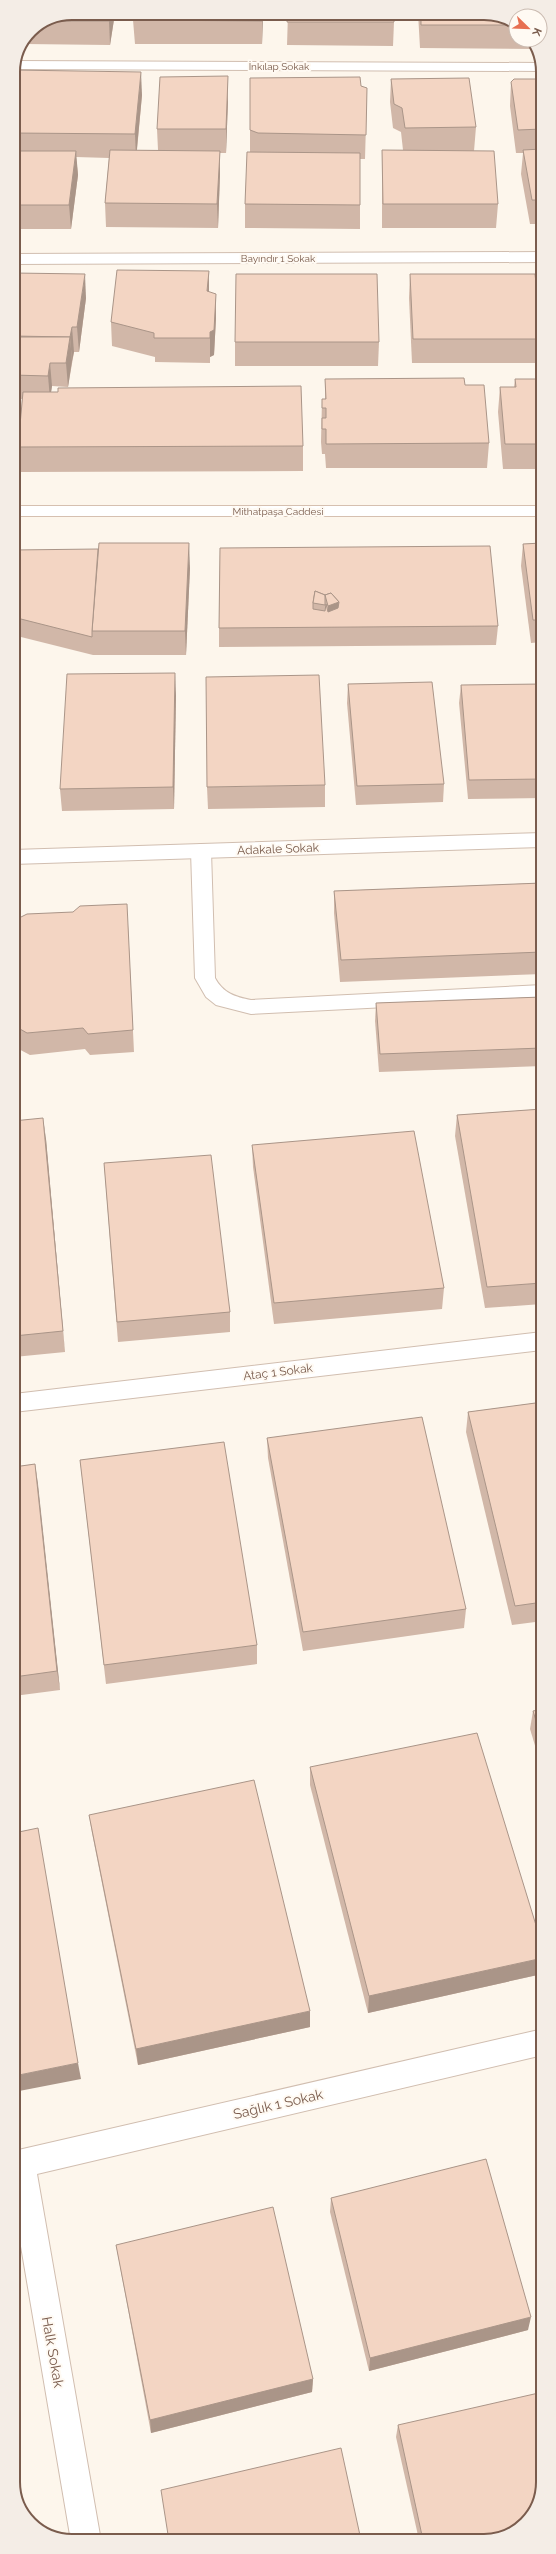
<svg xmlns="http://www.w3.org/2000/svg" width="556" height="2554" viewBox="0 0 556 2554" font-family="Raleway,sans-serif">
<rect width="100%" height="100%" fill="#fdf6ec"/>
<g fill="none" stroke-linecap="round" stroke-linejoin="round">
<defs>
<path id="service" d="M201 844 208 846 211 851 215 978C223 993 235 997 251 1000L542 985V999L251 1014 216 1005 206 997 195 978 191 851 194 846Z"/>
<g id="pedestrian">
<polygon points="17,61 542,63 542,71 14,69"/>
<polygon points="542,252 542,262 13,264 13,254"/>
</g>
<g id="minor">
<polygon points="542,833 542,847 13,864 13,850"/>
<polygon points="542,1332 542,1350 14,1412 14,1394"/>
<polygon points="543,2029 543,2055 37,2174 101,2541 71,2541 14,2205 14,2151"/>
</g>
<rect id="secondary" x="13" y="506" width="529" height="10"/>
</defs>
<use href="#service" stroke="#d1beb0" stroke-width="2"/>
<use href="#pedestrian" stroke="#d1beb0" stroke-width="2"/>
<use href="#minor" stroke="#d1beb0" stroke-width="2"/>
<use href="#secondary" stroke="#d6c0b0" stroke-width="2"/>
<use href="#service" fill="#fff" fill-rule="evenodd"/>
<use href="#pedestrian" fill="#fff" fill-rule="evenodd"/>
<use href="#minor" fill="#fff" fill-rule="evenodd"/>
<use href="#secondary" fill="#fff" fill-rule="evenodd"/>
</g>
<g fill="#d1b7a8">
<polygon points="72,13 115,13 110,45 25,44 30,30"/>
<polygon points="134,13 263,13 262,44 135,44 133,20"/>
<polygon points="288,13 394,22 393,46 287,45"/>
<polygon points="418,13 492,13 516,25 516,40 531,40 536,49 420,48"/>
<polygon points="13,71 142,95 137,150 158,150 157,129 228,100 226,153 220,153 220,174 218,228 106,227 105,203 109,158 76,157 78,175 71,229 13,229"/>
<polygon points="391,79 476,127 474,151 452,151 498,204 496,228 382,228 382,150 403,150 401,132 393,128 390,102"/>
<polygon points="542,79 542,224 530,224 521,174 523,153 516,153 510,106 511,82"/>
<polygon points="367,88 365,159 360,159 360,229 245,228 245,204 250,152 250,130"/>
<polygon points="209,271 209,292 216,318 214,355 210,357 210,363 155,362 155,357 112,346 111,322"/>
<polygon points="13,273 86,298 79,352 74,352 68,387 52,386 51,392 303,446 303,471 20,472 18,447 22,399 13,398"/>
<polygon points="410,274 542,339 539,363 412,363 409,298"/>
<polygon points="235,342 379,342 378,366 235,366"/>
<polygon points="325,379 465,385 489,443 487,468 326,468 325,454 322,454 321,442 322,399 325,399"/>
<polygon points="515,379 542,379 542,469 503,469 498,412 500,387 514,387"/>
<polygon points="542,543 542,642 531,643 521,566 523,544"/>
<polygon points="220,548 498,626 496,645 219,647 219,628"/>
<polygon points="13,550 190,568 186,655 93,655 13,635"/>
<polygon points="348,684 444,784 443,802 356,805 347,703"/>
<polygon points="542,684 542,798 468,799 459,703 461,685"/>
<polygon points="176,695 174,809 62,811 60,789"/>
<polygon points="325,785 325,807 208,809 207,787"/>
<polygon points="542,883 542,974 340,982 334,913 334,891"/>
<polygon points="13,921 128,926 134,1052 90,1055 85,1049 30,1055 13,1046"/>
<polygon points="542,997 542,1066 379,1072 375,1021 376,1003"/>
<polygon points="542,1109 542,1304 485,1308 455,1136 457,1115"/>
<polygon points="13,1121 46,1139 65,1352 14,1357"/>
<polygon points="252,1145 444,1288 442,1309 274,1324 253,1167"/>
<polygon points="104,1163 230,1312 230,1332 118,1342"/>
<polygon points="543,1402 543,1621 512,1625 466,1432 468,1412"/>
<polygon points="267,1438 466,1609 464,1628 303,1651 268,1458"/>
<polygon points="80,1460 257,1645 257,1664 106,1684"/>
<polygon points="35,1464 60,1690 14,1696 14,1467"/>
<polygon points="543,1709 543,1772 530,1729 533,1711"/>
<polygon points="310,1767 543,1948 542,1974 368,2013 310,1785"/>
<polygon points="89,1815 310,2027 138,2065 92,1833"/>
<polygon points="540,2144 543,2144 543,2181 537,2159"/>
<polygon points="331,2198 528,2330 369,2371 330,2212"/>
<polygon points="116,2245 313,2379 312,2392 151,2433"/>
<polygon points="398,2425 496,2540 419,2540 396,2437"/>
</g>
<g fill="#aa9588">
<polygon points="110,13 115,13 110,45 109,21"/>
<polygon points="262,13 263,13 262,44"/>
<polygon points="141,72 142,95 136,158 135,134"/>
<polygon points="228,76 228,100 226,153 226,129"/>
<polygon points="76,151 78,175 71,229 69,205"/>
<polygon points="220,151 220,174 218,228 217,204"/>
<polygon points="209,271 209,296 207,291"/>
<polygon points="85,274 86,298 79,352 77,327"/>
<polygon points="216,294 216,318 214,355 210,357 210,363 210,332"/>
<polygon points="72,327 74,352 72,361 70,337"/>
<polygon points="70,337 72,361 68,387 66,363"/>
<polygon points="50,363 52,386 50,399 48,376"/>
<polygon points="189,543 190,568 186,655 185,631"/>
<polygon points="339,602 338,627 328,627 328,606"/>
<polygon points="175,673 176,695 174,809 173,787"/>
<polygon points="43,1118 46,1139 65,1352 63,1331"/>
<polygon points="35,1464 38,1484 60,1690 57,1671"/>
<polygon points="543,1958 542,1974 368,2013 369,1996"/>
<polygon points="310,2011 310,2027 138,2065 136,2049"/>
<polygon points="78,2063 81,2079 14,2092 14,2076"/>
<polygon points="531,2317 528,2330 369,2371 370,2358"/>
<polygon points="313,2379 312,2392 151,2433 150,2420"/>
</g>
<g fill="#f3d5c3" stroke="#aa9588" fill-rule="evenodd">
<polygon points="72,13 110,13 109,21 53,21"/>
<polygon points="134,13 262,13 262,21 133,20"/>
<polygon points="288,13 394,13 394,22 287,22"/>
<polygon points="421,13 492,13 516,25 421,25"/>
<polygon points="13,70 141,72 135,134 13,133"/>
<polygon points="228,76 226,129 157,129 160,77"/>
<polygon points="360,77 361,86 367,88 366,135 258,133 250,130 250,78"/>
<polygon points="469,78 476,127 405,128 402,108 394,104 391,79"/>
<polygon points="514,79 542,79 542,129 518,130 511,82"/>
<polygon points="542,149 542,200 532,200 523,150"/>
<polygon points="110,150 220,151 217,204 105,203"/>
<polygon points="382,150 494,151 498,204 383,204"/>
<polygon points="13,151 76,151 69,205 13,205"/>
<polygon points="247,152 360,153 360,205 245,204"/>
<polygon points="117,270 209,271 207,291 216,294 214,330 210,332 210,338 154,338 154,333 111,322"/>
<polygon points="13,273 85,274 77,327 72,327 70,337 13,336"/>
<polygon points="236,274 377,274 379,342 235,342"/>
<polygon points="410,274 535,274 542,339 413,339"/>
<polygon points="13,337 70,337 66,363 50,363 48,376 13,375"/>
<polygon points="464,378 465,385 484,385 489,443 326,444 326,429 322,429 322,418 326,418 326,408 322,408 322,399 326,399 325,379"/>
<polygon points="515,379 542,379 542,444 505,444 500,387 516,387"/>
<polygon points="301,386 303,446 18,447 23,392 58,392 58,388"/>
<polygon points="99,543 189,543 185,631 92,631"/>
<polygon points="542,543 542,620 533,620 523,544"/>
<path d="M490 546 498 626 219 628 220 548ZM315 591 325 595 331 593 339 602 338 608 328 612 326 604 325 611 313 609V603Z"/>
<polygon points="98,549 92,631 92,637 13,617 13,550"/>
<polygon points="315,591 325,595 331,593 339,602 328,606 325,595 325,605 313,603"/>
<polygon points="175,673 173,787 60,789 67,674"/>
<polygon points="319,675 325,785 207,787 206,677"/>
<polygon points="432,682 444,784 357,786 348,684"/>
<polygon points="542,684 542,779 469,780 461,685"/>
<polygon points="542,883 542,952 341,960 334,891"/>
<polygon points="127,904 133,1030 88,1034 83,1028 27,1033 13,1025 13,921 27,914 73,912 80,906"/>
<polygon points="542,997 542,1048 380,1054 376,1003"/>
<polygon points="542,1109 542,1283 487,1287 457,1115"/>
<polygon points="43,1118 63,1331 14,1336 13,1121"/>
<polygon points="414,1131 444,1288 274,1303 252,1145"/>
<polygon points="211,1155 230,1312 117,1322 104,1163"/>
<polygon points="543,1402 543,1602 515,1606 468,1412"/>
<polygon points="422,1417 466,1609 303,1632 267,1438"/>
<polygon points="224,1442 257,1645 104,1665 80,1460"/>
<polygon points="35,1464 57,1671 14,1677 14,1467"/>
<polygon points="543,1709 543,1743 533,1711"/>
<polygon points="477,1733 543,1948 543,1958 369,1996 310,1767"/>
<polygon points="254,1780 310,2011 136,2049 89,1815"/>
<polygon points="38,1828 78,2063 14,2076 14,1833"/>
<polygon points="540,2144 543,2144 543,2154"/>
<polygon points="486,2159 531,2317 370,2358 331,2198"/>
<polygon points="273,2207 313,2379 150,2420 116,2245"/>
<polygon points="543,2392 543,2483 529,2521 496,2540 423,2540 398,2425"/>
<polygon points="341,2448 361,2540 169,2541 161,2490"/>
</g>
<g text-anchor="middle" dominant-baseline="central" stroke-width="4" stroke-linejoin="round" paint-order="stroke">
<g font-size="10" fill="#7a5c4d" stroke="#fffaf3">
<text x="279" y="66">İnkılap Sokak</text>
<text x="278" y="258">Bayındır 1 Sokak</text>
<text x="278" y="511">Mithatpaşa Caddesi</text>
</g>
<g font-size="12" fill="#7a5c4d" stroke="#fffaf3">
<text transform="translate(278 849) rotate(-2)">Adakale Sokak</text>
<text transform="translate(278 1372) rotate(-7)">Ataç 1 Sokak</text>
</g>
<g font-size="14" fill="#7a5c4d" stroke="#fffaf3">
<text transform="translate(278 2104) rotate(-13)">Sağlık 1 Sokak</text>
<text transform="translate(53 2352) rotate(80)">Halk Sokak</text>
</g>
</g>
<path d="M0 0H556V2554H0ZM72 20H484A52 52 0 0 1 536 72V2482A52 52 0 0 1 484 2534H72A52 52 0 0 1 20 2482V72A52 52 0 0 1 72 20Z" fill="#f4ede6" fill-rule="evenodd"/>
<path fill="none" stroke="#7a5c4d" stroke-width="2" d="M72 20H484A52 52 0 0 1 536 72V2482A52 52 0 0 1 484 2534H72A52 52 0 0 1 20 2482V72A52 52 0 0 1 72 20Z"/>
<g transform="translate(528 28) rotate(113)"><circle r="19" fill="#fffaf3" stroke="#cabbb1"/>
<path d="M0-3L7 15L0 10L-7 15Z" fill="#e76f51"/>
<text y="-6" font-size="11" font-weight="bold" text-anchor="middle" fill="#7a5c4d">K</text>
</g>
</svg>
